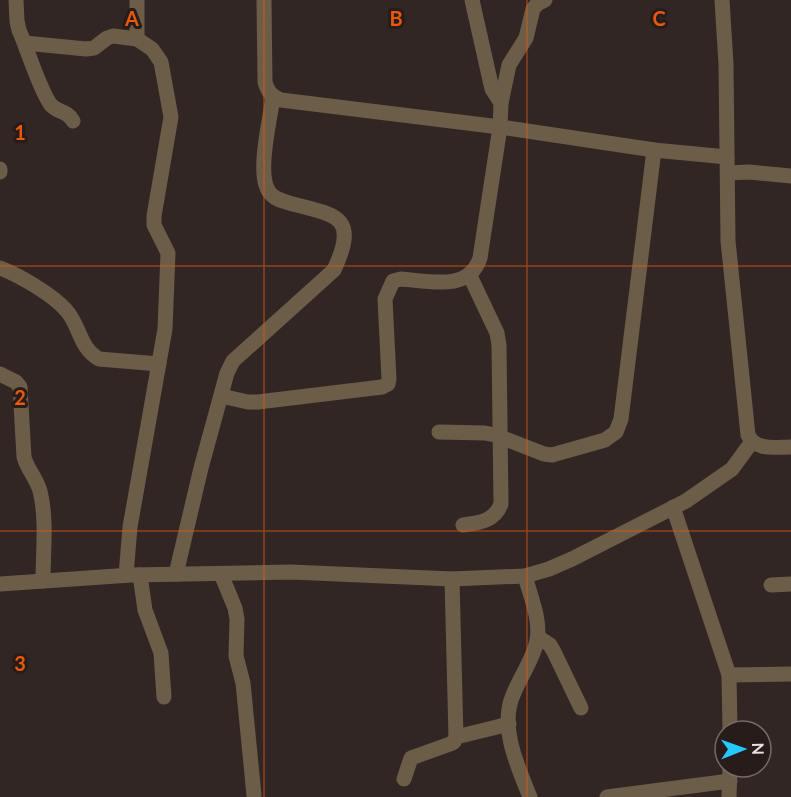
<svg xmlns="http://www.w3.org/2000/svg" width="791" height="797" viewBox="0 0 791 797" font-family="Lato,sans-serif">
<rect width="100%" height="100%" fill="#312623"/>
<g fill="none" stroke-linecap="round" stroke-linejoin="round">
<g stroke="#6c5d49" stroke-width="15">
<path d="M16 0 17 21 19 30C27 48 40 91 51 105 58 113 67 110 73 121"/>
<polyline points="137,0 137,39"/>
<path d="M264 0 265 82C268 92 271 96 281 100L500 127 654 150 727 157"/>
<polyline points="472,0 492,89 501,103"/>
<path d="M722 0 726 64 728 241 748 435C755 451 776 447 791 447"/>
<polyline points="25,43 86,49 94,48 107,38 113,36 137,39 152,49 161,62 171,117 154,216 154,225 168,253 165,329 130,527 126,575"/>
<polyline points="0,169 0,172"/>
<polyline points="728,173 749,172 791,176"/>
<path d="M0 268C19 275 53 295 66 310 80 325 79 348 99 359L159 364"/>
<path d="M0 374 16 382 20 387 24 457C27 469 37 479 40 491 47 519 43 552 43 581"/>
<path d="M221 396 248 402H258L382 387 388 384 389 379 385 299 393 281 401 279C429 281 469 292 480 258L500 127 501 103 509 65 526 38 533 9 537 4 545 0"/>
<polyline points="439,432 485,433 495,435 544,454 552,455 605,440 616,432 621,419 654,150"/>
<polyline points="673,507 729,675 730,731"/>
<path d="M463 525C479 523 495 521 501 504L499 345 497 333 470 276"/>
<path d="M176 574 201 468 227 373 233 361 334 270C360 214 334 215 289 203 280 200 271 198 267 188 258 168 270 120 273 97"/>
<polyline points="221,574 235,608 237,619 236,656 243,683 254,795"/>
<polyline points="140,575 145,610 161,653 164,697"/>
<path d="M525 576C530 595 541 620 537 640 534 658 520 677 513 695 499 727 518 767 530 797"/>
<polyline points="0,584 131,575 291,572 452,579 525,576 549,569 572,559 686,501 732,469 751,443"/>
<polyline points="771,585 791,584"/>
<polyline points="538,637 550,645 554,652 581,708"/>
<polyline points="729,675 791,674"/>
<polyline points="456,737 509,724"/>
<polyline points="404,779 411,758 450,744 454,742 456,737 452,579"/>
<polyline points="607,797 730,781"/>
<polyline points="729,797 730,767"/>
</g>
</g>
<path fill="none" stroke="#e8590c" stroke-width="1.5" stroke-opacity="0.55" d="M264 0V797M527 0V797M0 266H791M0 531H791"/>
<g font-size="20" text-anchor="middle" font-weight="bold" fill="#e8590c" stroke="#271c19" stroke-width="6" stroke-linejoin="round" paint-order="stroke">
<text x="132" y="26">A</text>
<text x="396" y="26">B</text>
<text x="659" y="26">C</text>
<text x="20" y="140">1</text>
<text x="20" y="405">2</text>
<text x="20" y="671">3</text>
</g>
<g transform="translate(743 749) rotate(89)"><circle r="28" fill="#271c19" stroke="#756b69" stroke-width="1.5"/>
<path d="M0-4.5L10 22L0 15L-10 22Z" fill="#24c9fe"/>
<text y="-9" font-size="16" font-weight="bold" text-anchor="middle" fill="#eae2e0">N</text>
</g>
</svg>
